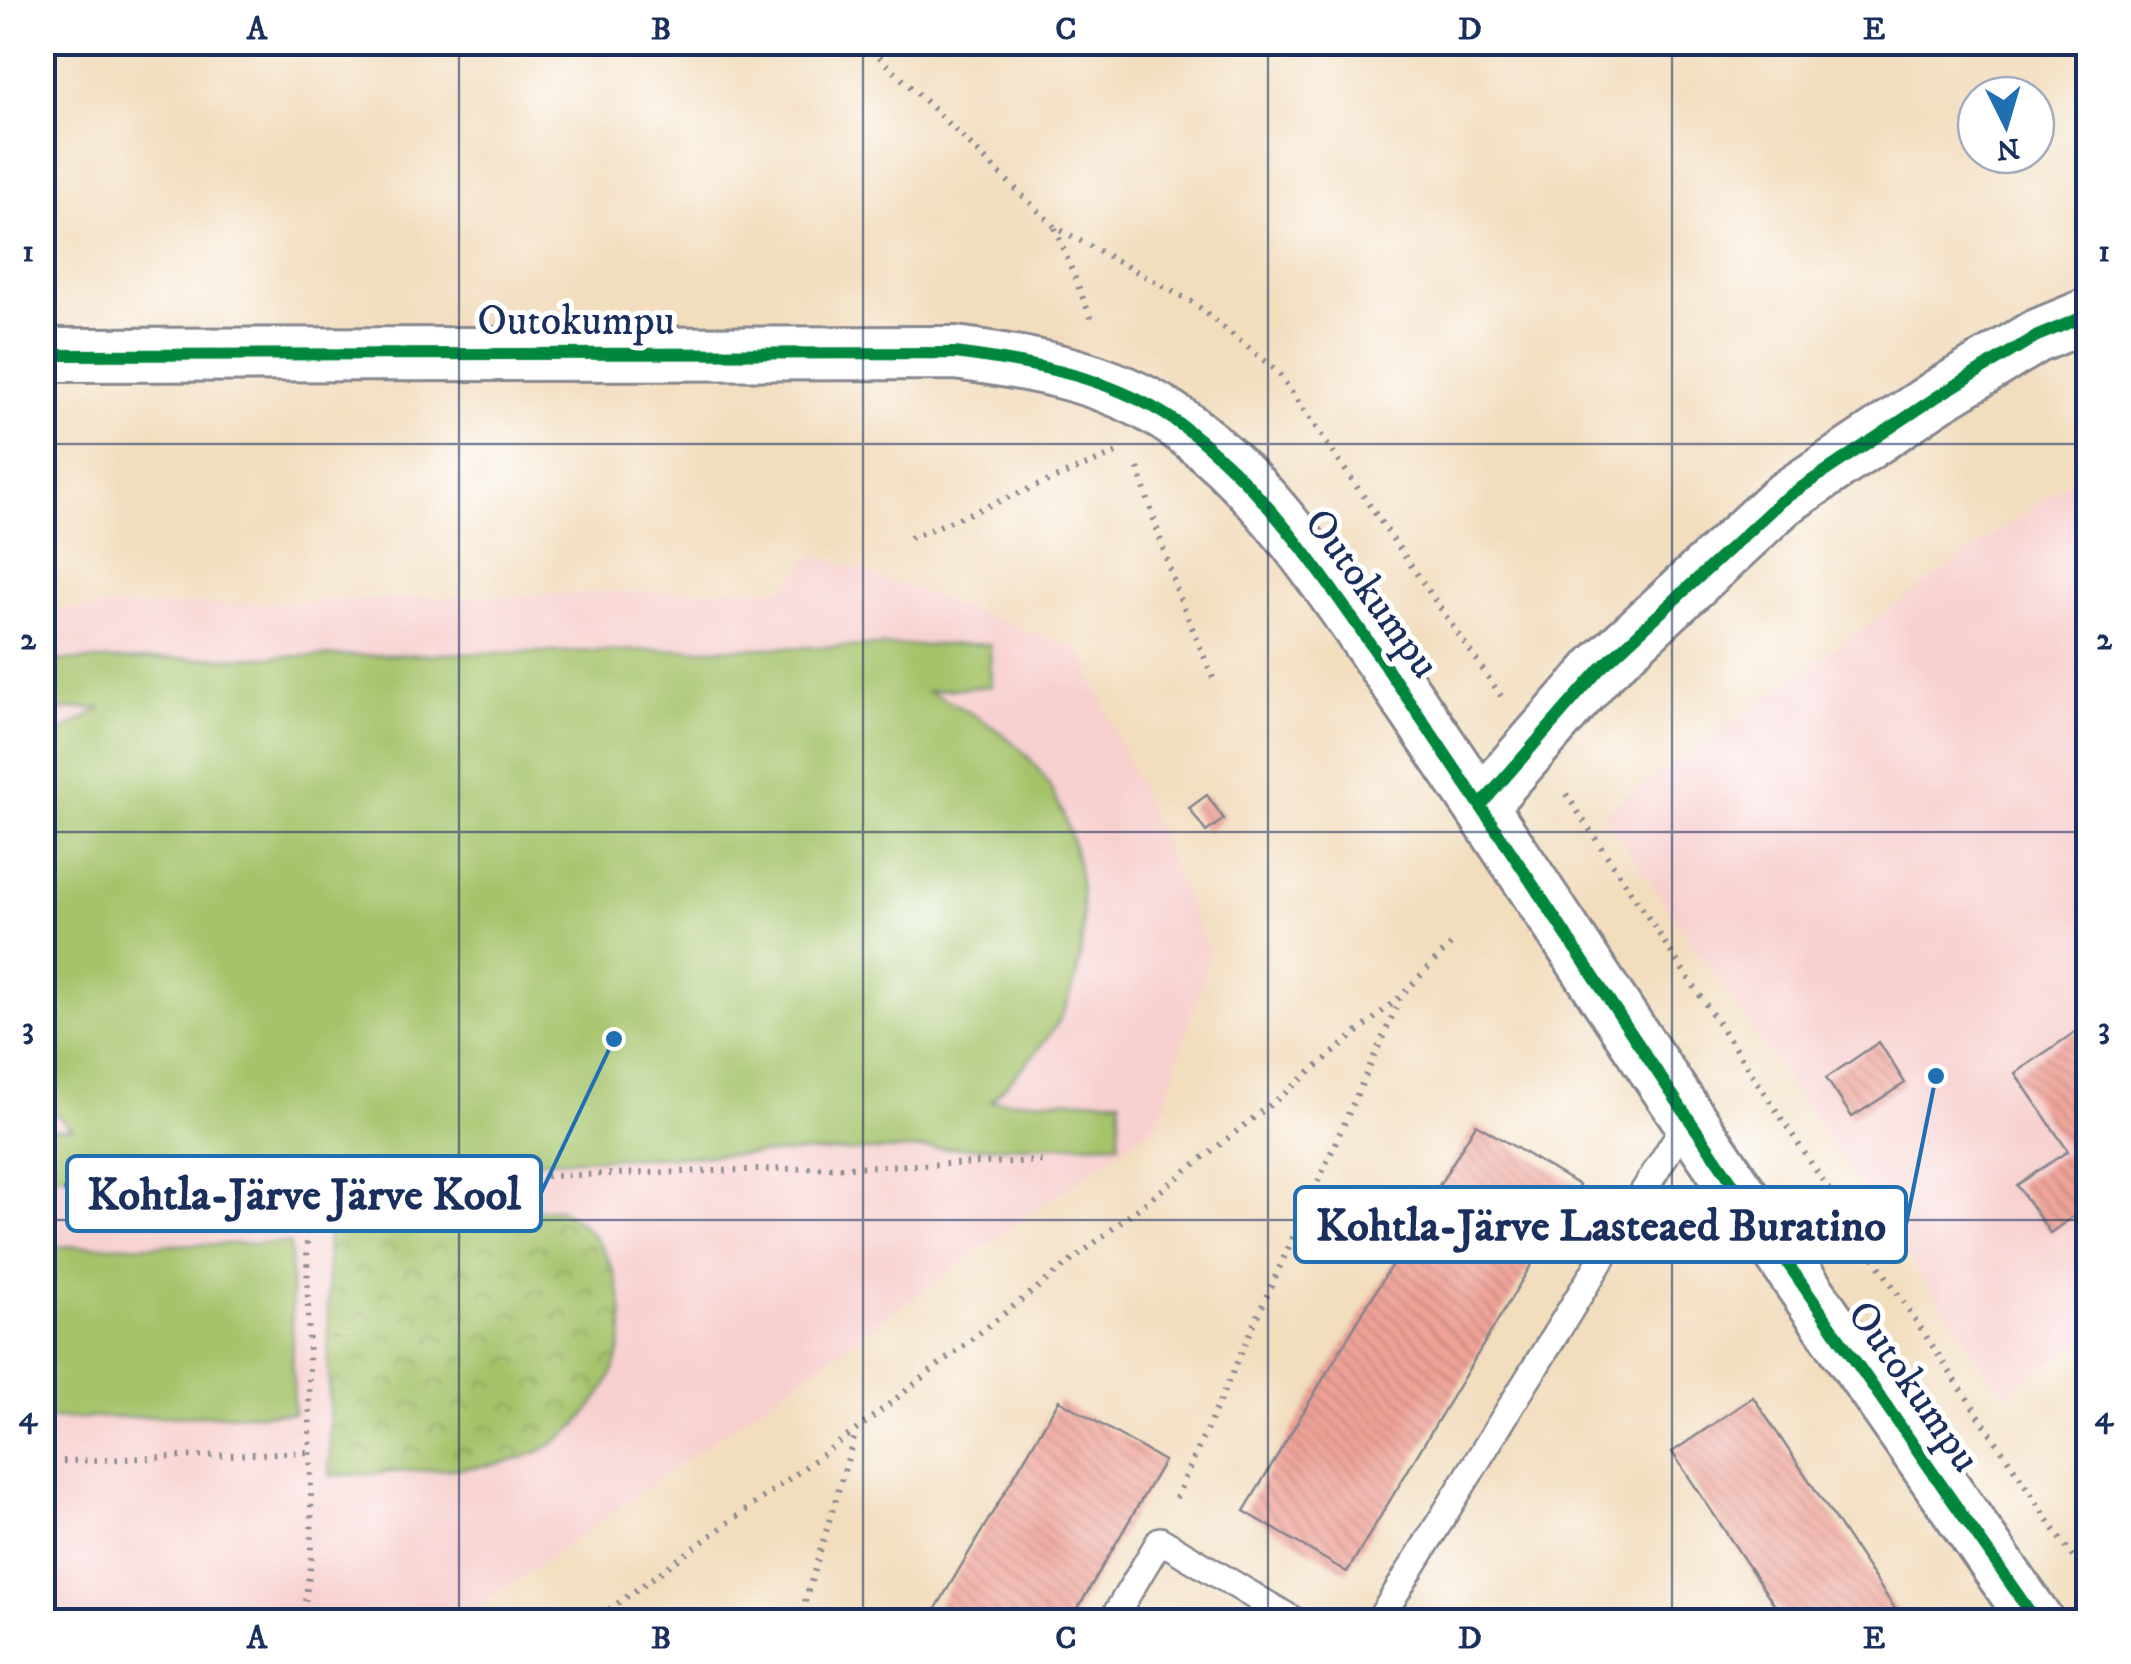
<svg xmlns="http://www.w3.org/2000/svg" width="2131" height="1664" viewBox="0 0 2131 1664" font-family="'IM FELL DW Pica',serif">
<defs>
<pattern id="park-crowns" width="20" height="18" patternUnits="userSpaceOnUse" patternTransform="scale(2.5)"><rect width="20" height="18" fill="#a6c36a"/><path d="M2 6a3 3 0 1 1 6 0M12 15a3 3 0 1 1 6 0" fill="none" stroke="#869f5a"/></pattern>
<pattern id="building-back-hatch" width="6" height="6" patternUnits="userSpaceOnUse" patternTransform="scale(2.5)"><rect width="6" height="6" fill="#f0a397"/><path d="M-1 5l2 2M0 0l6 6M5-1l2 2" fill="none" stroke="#c2857e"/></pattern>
</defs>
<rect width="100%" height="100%" fill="#fff"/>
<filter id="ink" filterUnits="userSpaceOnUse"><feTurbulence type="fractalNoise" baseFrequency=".01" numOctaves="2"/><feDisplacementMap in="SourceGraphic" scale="20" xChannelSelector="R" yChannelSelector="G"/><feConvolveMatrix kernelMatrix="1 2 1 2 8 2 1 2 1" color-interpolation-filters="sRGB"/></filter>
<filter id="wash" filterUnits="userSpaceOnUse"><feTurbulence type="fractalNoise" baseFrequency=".0048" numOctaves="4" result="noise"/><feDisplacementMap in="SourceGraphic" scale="40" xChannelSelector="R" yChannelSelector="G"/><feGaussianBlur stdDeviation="2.25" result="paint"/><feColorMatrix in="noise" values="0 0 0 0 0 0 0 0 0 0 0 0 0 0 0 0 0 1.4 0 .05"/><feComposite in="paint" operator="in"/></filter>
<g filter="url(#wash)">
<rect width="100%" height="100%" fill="#f2ddbd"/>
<g fill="#f7d0cf">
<polygon points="2088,468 2088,1338 2003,1394 1603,814"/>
<polygon points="815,554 1081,650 1210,955 1159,1122 460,1621 43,1621 42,609 783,588"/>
</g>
<path fill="url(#park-crowns)" stroke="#607964" stroke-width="2.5" d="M560 1209C598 1230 616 1264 622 1307 626 1339 618 1368 601 1394 558 1463 503 1466 429 1470 396 1472 363 1474 330 1476L327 1215Z"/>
<g fill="#a6c36a" stroke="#607964" stroke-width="2.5">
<path d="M990 644 991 686 928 691C971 712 1016 735 1044 777 1085 839 1098 952 1060 1019 1041 1050 1016 1074 991 1101L1120 1099 1119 1143 43 1175V1130L72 1128 43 1104V747L55 735 102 708 43 710V661Z"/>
<polygon points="290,1243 294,1413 43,1419 43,1247"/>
</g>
<g id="blocks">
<g fill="url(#building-back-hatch)">
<polygon points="1207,795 1224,819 1206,832 1189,808"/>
<polygon points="2088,1023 2088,1206 2050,1233 2017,1185 2068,1151 2015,1073"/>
<polygon points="1879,1042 1905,1083 1852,1117 1826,1078"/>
<polygon points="1476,1124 1579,1185 1347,1572 1244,1511"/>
<polygon points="1753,1397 1904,1622 1786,1622 1672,1452"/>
<polygon points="1059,1400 1164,1461 1070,1622 928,1622"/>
</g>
</g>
</g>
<g filter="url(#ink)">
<use href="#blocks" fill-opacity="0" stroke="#86868e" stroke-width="2.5"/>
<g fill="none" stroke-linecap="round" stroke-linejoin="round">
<defs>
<g id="service">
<polyline points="1111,1622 1160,1540 1297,1622"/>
<polyline points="1378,1622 1688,1119"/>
</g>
<g id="minor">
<path d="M42 355 955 353C1039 364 1120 378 1189 431 1268 492 1326 580 1382 661 1447 756 1511 851 1574 947 1724 1175 1881 1398 2037 1622"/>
<polyline points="1481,805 1600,669 1781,501 1938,396 2035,337 2088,315"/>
</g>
</defs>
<use href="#service" stroke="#86868e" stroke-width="30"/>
<use href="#minor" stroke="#86868e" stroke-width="58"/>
<g stroke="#86868e" stroke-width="6" stroke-dasharray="2.5 8" stroke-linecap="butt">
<polyline points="864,42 1055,227 1194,303 1277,371 1501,696"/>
<polyline points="1055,228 1091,318"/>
<polyline points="1138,468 1175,586 1215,683"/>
<polyline points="910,538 1116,453"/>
<polyline points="1566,794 2088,1580"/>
<polyline points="42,1191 1048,1161"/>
<polyline points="42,1462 309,1452"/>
<polyline points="1176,1498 1400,999"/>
<polyline points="302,1622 312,1556 306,1184"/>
<polyline points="592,1622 856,1430 1279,1098 1400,997 1456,939"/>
<polyline points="799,1622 856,1431"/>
</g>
<use href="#service" stroke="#fff" stroke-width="25"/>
<use href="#minor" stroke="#fff" stroke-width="52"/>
<defs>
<g id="cycleway">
<path d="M42 355 955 353C1039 364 1120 378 1189 431 1268 492 1326 580 1382 661 1447 756 1511 851 1574 947 1724 1175 1881 1398 2037 1622"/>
<polyline points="1481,805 1600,669 1781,501 1938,396 2035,337 2088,315"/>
</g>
</defs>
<use href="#cycleway" stroke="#fff" stroke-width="19"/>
<use href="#cycleway" stroke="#00873e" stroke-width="12"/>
</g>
</g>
<path fill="none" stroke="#1b2f5e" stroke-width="2.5" stroke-opacity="0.55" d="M459 42V1622M863 42V1622M1268 42V1622M1672 42V1622M42 444H2088M42 832H2088M42 1220H2088"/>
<g text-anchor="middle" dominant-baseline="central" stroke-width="10" stroke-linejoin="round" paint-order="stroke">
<g font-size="42" fill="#1b2f5e" stroke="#fff">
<text x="576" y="322">Outokumpu</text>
<text transform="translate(1371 594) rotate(54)">Outokumpu</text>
<text transform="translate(1913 1387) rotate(55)">Outokumpu</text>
</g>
</g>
<path fill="none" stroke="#1f6fb2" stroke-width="4" d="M614 1039L541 1193M1936 1076L1906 1225"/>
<g fill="#1f6fb2" stroke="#fff" stroke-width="4">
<circle cx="614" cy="1039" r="10"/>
<circle cx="1936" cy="1076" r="10"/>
</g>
<g fill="#fff" stroke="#1f6fb2" stroke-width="4">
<rect x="67" y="1156" width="474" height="75" rx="10"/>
<rect x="1295" y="1187" width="611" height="75" rx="10"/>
</g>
<g font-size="45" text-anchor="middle" font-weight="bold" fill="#1b2f5e">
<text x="304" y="1209">Kohtla-Järve Järve Kool</text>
<text x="1601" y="1240">Kohtla-Järve Lasteaed Buratino</text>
</g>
<rect width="2131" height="1664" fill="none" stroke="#fff" stroke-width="110"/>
<g transform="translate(2006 125) rotate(175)"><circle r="48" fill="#ffffff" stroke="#a4acbf" stroke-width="2.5"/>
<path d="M0-8L18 38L0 25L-18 38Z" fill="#1f6fb2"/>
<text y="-15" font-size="28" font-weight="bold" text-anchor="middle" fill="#1b2f5e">N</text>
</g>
<rect x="55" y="55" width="2021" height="1554" fill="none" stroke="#1b2f5e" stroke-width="4"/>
<g font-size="32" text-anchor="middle" font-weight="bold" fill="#1b2f5e">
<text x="257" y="39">A</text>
<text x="661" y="39">B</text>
<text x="1066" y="39">C</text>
<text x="1470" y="39">D</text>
<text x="1874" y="39">E</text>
<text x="28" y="261">1</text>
<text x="2104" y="261">1</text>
<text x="28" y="649">2</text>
<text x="2104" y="649">2</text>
<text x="28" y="1038">3</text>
<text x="2104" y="1038">3</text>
<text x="28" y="1426">4</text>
<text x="2104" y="1426">4</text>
<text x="257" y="1648">A</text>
<text x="661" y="1648">B</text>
<text x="1066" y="1648">C</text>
<text x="1470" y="1648">D</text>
<text x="1874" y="1648">E</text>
</g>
</svg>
